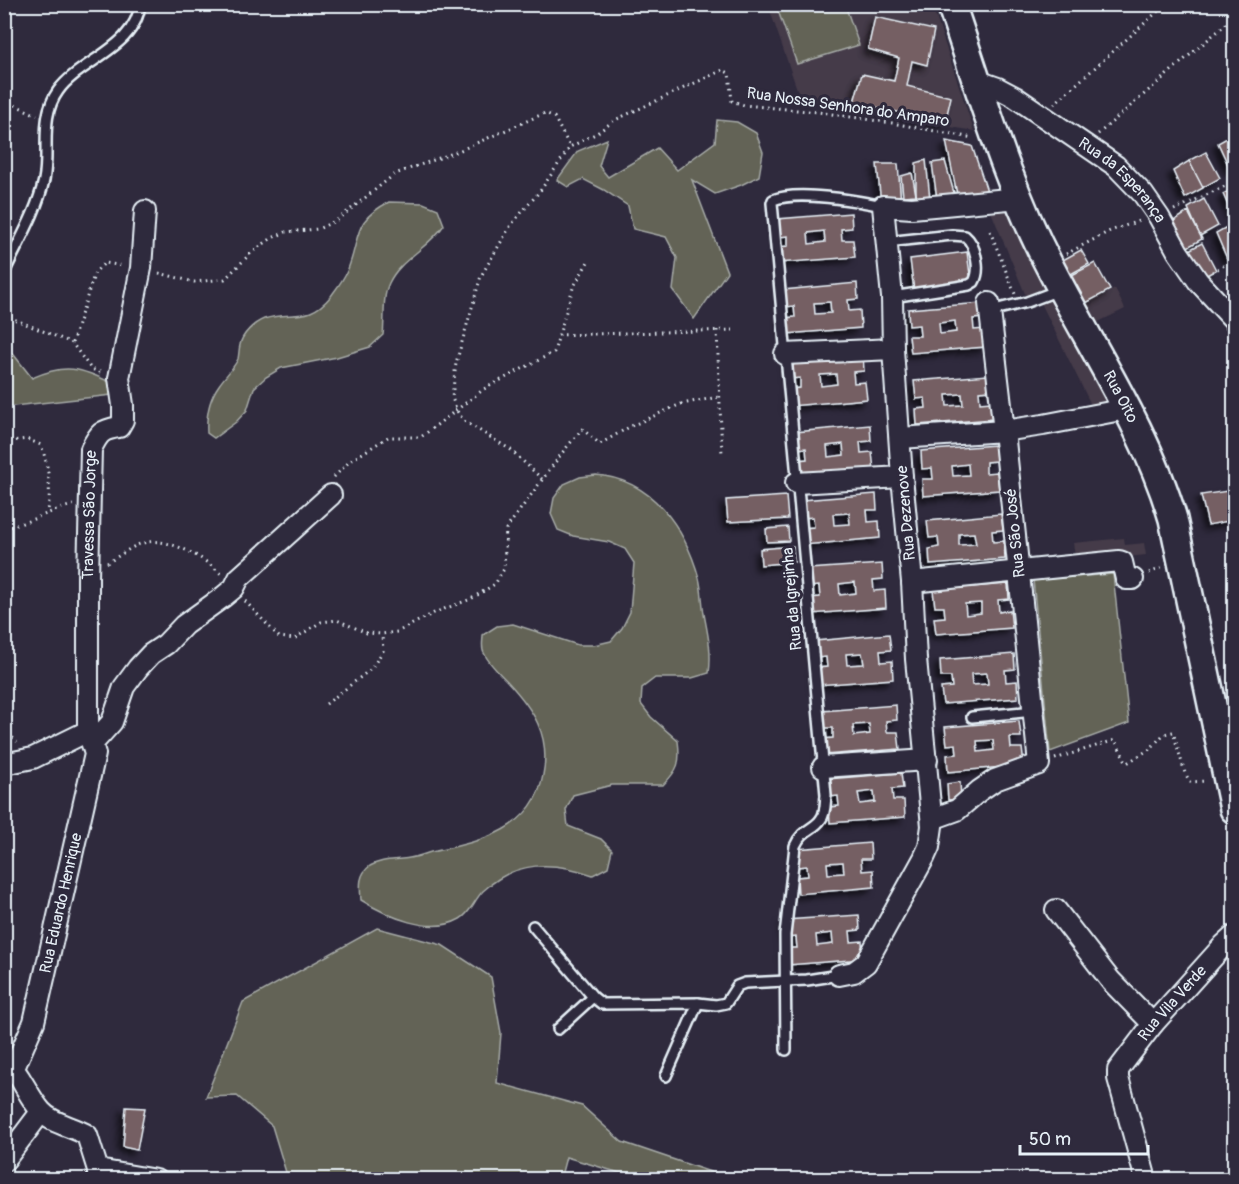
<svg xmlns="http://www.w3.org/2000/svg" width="1239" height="1184" viewBox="0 0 1239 1184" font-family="Pangolin,sans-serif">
<defs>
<filter id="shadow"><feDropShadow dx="-5" dy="5" stdDeviation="3" flood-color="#0009"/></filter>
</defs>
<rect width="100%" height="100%" fill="#2f2a3d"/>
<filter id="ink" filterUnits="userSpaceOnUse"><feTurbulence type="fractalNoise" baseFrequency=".0167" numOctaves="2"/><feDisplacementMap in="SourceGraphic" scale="12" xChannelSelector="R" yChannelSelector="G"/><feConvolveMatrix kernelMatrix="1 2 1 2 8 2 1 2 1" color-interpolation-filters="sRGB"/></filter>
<g filter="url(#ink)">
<g fill="#443a48">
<polygon points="768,5 932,5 974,131 801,101"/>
<polygon points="1004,200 1049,286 1026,296 987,202"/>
<polygon points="1115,289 1125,309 1094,324 1084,304"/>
<polygon points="1054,296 1113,408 1094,411 1040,301"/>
<polygon points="1124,538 1125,545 1144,543 1146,555 1076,563 1073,543"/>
</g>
<g fill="#636456" stroke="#a6aaa7" stroke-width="1.5">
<polygon points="776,5 845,5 859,45 797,64"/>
<polygon points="717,120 737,122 756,133 763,152 759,176 741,185 715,194 692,180 727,272 694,319 673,290 677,258 666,237 633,229 628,206 604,190 583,179 568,187 557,180 578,151 607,139 599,166 608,177 657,148 677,170 715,142"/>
<path d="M389 202 423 203 438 209 444 225C429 248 400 259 389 283 382 298 385 318 383 335L370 347 337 357 281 368 266 377 254 388 247 410 236 422 214 438 207 433C206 416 209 399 219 385 225 376 234 368 238 359 239 354 239 349 240 345 242 334 254 323 264 319 292 310 308 324 331 296 337 288 344 279 348 269 361 236 352 221 389 202Z"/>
<path d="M4 352 14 355 32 378C66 363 79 368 112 383V395L5 407Z"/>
<path d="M596 475C652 479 685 528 699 578 702 590 702 602 704 614 708 635 712 652 709 673L692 678H655L642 688 641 704 651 717 678 741C681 763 678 770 663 785H612L573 795 566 810 568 826 601 839 612 850 608 867 593 875C553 861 516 860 483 891 474 900 471 913 460 919 430 936 387 916 361 900 360 888 358 874 370 866 383 858 399 861 414 857 421 856 428 852 436 851 482 841 534 829 543 775 551 735 533 709 507 681 499 673 489 664 484 653 481 648 483 641 483 635L497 626 513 624 578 645H594L611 641 622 628 630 612 634 563 625 549 609 542 573 536 558 530 551 514 554 498 564 484 580 477Z"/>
<polygon points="1113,574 1129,723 1050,752 1033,580"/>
<polygon points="377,928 442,945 491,977 501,1033 497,1083 582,1106 622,1142 722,1176 724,1179 640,1179 566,1157 561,1176 556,1179 395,1180 383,1174 378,1179 288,1179 272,1126 237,1096 206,1097 243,1002"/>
</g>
<g fill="#755f63" stroke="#e8f1f8" stroke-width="1.5" fill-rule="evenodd" filter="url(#shadow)">
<polygon points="875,17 934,30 927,65 912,61 907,86 951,97 945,123 854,102 862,74 894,81 899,58 868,49"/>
<polygon points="1234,134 1234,168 1231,171 1218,143"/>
<polygon points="946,141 972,146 987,191 958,199"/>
<polygon points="1206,152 1220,178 1202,188 1189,161"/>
<polygon points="926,160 930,199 918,200 916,195 916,163"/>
<polygon points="945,161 954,193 937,199 932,163"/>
<polygon points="1189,161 1203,188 1185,198 1173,171"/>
<polygon points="877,164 898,164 901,203 881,204"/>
<polygon points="912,173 916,195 903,196 901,176"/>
<polygon points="1234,189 1234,219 1223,194"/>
<polygon points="1204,199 1218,226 1200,236 1188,208"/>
<polygon points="1188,212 1202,239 1184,249 1172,222"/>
<path d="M851 213 852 228 841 229 842 240H853L855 257 779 263 778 247 788 246V236L778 237 777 219ZM824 231 825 242 809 244 808 233Z"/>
<polygon points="1232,224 1234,228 1234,257 1228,261 1216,233"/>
<polygon points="1202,243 1216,270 1198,280 1185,252"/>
<polygon points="1081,250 1089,264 1069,275 1061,261"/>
<polygon points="967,252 971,282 914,291 910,259"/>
<polygon points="1095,263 1110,290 1084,304 1070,276"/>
<path d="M857 283 858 299 848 300 849 311 860 310 861 328 786 334 784 318 795 317 794 306 784 307 783 290ZM830 302 831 313 815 314 814 303Z"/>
<path d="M982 303 983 318 973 319 974 330 985 329 986 347 911 353 909 336H920L919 325 909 326 908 309ZM955 321 956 332 940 334 939 323Z"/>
<path d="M863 355 864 371 853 372 854 383 865 382 867 399 791 406 790 389 800 388V378L790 379 789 361ZM836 374 837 384 821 386 820 375Z"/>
<path d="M988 375 990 390 979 391 980 403 991 402 993 419 917 425 916 409 926 408 925 398 916 399 914 381ZM962 394 963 405 947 406 946 395Z"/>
<path d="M870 425 871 441 860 442 861 453 872 452 874 470 798 476 797 460 807 459 806 448 797 449 795 432ZM843 444 844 455 828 457 827 446Z"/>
<path d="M995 445 996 461 986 462V473L997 472 999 490 923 496 922 479H933L932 468 922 469 921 451ZM968 464 969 475 953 476 952 466Z"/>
<polygon points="1234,490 1234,520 1208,525 1201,495"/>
<path d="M876 494 877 510H867L868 522 879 521 880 538 804 545 803 528 814 527 813 517 803 518 802 500ZM849 513 850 524 834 525 833 514Z"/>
<polygon points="786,496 788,519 728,522 726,500"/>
<path d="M1001 514 1003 530 992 531 993 542 1004 541 1005 559 930 565 929 549 939 547 938 537 929 538 927 521ZM974 533 976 544 959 545V534Z"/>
<polygon points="788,527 789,541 767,542 766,529"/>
<polygon points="793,546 794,562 761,565 760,549"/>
<path d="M882 564 883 579 873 580 874 591 885 590 886 608 811 614 809 598 820 597 819 586 809 587 808 569ZM855 582 856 593 840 595 839 584Z"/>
<path d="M1008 584 1009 599 998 600 999 612 1010 610 1012 628 936 634 934 618 945 617 944 607H935L933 590ZM981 603V613L966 615 965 604Z"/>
<path d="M889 634 891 650 880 651 881 662 892 661 893 679 818 685 817 668 827 667 826 657 817 658 815 641ZM862 653 864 664 847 665 846 654Z"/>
<path d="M1014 654 1015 669 1005 670 1006 682 1017 681 1018 698 943 704 941 688 952 687 951 677H941L940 660ZM987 673 988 684 972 685 971 674Z"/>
<path d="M896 705 897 720 886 721 887 732H898L900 749 824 755 823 739 833 738V728H823L822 711ZM869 724 870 734 854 736 853 725Z"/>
<path d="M1019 721 1021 737H1010L1011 748H1022L1024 765 948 772 947 755 957 754 956 744 947 745 945 727ZM993 740 994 750 978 752 977 741Z"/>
<path d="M901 773 903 788 892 789 893 800H904L905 817 830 823 829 807 839 806 838 796 829 797 827 779ZM874 791 875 802 860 804 858 793Z"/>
<polygon points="960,782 961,799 948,800 947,784"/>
<path d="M870 843 871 859H861L862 871 873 870 874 887 798 894 797 877 808 876 807 866 797 867 796 849ZM843 862 844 873 828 874 827 863Z"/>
<path d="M859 915 860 930 850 931 851 942 862 941 863 959 788 965 786 948H797L796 937 786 938 785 920ZM832 933 833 944 817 946 816 935Z"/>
<polygon points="126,1107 145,1108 137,1150 123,1147"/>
</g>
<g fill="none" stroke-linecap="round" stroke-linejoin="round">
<defs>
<g id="lane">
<path d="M886 242 952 235 965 236C976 245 981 270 974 282L969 285 892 297"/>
<path d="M4 273C18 243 37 212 44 180 50 151 39 117 58 91 80 60 136 48 140 4"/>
<polyline points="990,311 1027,302 1059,290"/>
<polyline points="972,717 1034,711"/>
<polyline points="533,926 593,997 602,1004 698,1003 716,1005 726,1003 737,986 745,983 807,980 839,975"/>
<polyline points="558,1029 593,997"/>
<path d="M786 1050 785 935 795 846C803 828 814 830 821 819 826 813 825 802 826 795L772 203 773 200C797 190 858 201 883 206"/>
<polyline points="666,1076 698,1003"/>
</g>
<g id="street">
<path id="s1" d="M975 80 998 88 1015 97 1116 166 1143 194 1159 217 1178 252 1198 281 1234 320"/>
<polyline points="785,354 893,349"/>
<polyline points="900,438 1004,431 1043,425 1126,409"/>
<polyline points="796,483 902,477"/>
<polyline points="912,582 1119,561 1122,562 1126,579 1133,579"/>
<polyline points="93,743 112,722 124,687 138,668 151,654 166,644 184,625 223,597 234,588 239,578 331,495"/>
<polyline points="4,764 33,758 88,731"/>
<polyline points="823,767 927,760"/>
<polyline points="932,819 957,810 979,791 995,780 1039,764 1004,431 989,303"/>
<polyline points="1056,910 1111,981 1153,1024"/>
<polyline points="839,975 854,972 866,963 924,858 929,847 932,826 916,659 912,582 902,477 893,349 892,297 883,206 912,208 1019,198"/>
<path d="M5 1059C21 1074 27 1095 41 1111 52 1124 72 1126 87 1135L98 1170V1180"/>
<path id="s2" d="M4 1071 12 1070 14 1068 34 1022 95 754 88 731V578L91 449C99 433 101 430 119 427L123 420V405L119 378 141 268 145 211"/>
<polyline points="4,1161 41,1112"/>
<polyline points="98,1170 156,1180"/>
<path id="s3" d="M1146 1180 1118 1078V1070L1153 1024 1224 945 1234 936"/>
</g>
<g id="secondary">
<path id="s4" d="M951 4C981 92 1006 182 1049 265 1091 348 1147 430 1173 519L1234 809"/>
</g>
</defs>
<use href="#lane" stroke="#e8f1f8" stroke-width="14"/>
<use href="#street" stroke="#e8f1f8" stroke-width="24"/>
<use href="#secondary" stroke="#e8f1f8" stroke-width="32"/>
<g stroke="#e8f1f8" stroke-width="3" stroke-dasharray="1.5 4.5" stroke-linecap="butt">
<polyline points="114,4 126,8"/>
<polyline points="4,100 37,115"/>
<polyline points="1054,104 1166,4"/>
<polyline points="1098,134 1234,17"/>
<polyline points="1174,210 1234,182"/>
<polyline points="990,231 1015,294"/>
<polyline points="1066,254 1110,231 1139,221"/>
<polyline points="1212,272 1234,260"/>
<polyline points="159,273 194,282 225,279 252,252 272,238 286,232 318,229 337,220 395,174 456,152 545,113 554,117 570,147"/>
<polyline points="4,315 72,343 91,369 103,373"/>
<polyline points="717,330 722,455"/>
<polyline points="558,335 733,330"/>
<polyline points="72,343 95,272 105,263 123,266"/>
<path d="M4 442 27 439 41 445C49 467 51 488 48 511"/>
<polyline points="334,477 350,461 388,437 421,437 484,389 554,352 573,288 589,260"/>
<polyline points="542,479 511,450 464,421 457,411 452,398 456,363 481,276 511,225 540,191 570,147 597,133 615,120 723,70 729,73 732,101 744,105 818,112 892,123 973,138"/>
<path d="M4 528C29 523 49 511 73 505"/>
<path d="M107 563C118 557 129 548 140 544 164 534 204 557 221 574"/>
<polyline points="1149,573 1162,568"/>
<polyline points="245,601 279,637 294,639 321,622 337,620 367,633 382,634 397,632 436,612 471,599 495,584 504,569 506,529 562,453 582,429 600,444 631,426 681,404 719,397"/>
<polyline points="326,704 371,669 383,651 382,635"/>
<polyline points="4,729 17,742"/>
<polyline points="1055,759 1115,740 1127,763 1150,749 1164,734 1173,732 1185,773 1190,782 1207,781"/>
</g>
<use href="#lane" stroke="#2f2a3d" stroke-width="9"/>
<use href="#street" stroke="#2f2a3d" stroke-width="20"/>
<use href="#secondary" stroke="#2f2a3d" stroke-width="27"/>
</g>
</g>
<g text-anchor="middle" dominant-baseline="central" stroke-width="6" stroke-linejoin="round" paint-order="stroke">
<g font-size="16" fill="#e8f1f8" stroke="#2f2a3d">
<text transform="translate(848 107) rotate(8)">Rua Nossa Senhora do Amparo</text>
<text stroke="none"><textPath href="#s1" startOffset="180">Rua da Esperança</textPath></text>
<text stroke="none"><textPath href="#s4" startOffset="429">Rua Oito</textPath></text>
<text transform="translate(906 513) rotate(-95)">Rua Dezenove</text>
<text stroke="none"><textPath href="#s2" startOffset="576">Travessa São Jorge</textPath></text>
<text transform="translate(1015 533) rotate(-96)">Rua São José</text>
<text transform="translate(792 599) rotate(-95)">Rua da Igrejinha</text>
<text stroke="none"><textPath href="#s2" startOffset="183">Rua Eduardo Henrique</textPath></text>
<text stroke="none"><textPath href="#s3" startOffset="200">Rua Vila Verde</textPath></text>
</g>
</g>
<rect width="1239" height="1184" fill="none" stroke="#2f2a3d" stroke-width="24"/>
<rect x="12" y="12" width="1215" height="1160" fill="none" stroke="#e8f1f8" stroke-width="2" filter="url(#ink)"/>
<path d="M1020 1145v9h128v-9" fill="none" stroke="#e8f1f8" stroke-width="3"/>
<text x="1029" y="1145" font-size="18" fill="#e8f1f8" stroke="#2f2a3d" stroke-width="4.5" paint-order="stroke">50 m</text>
</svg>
